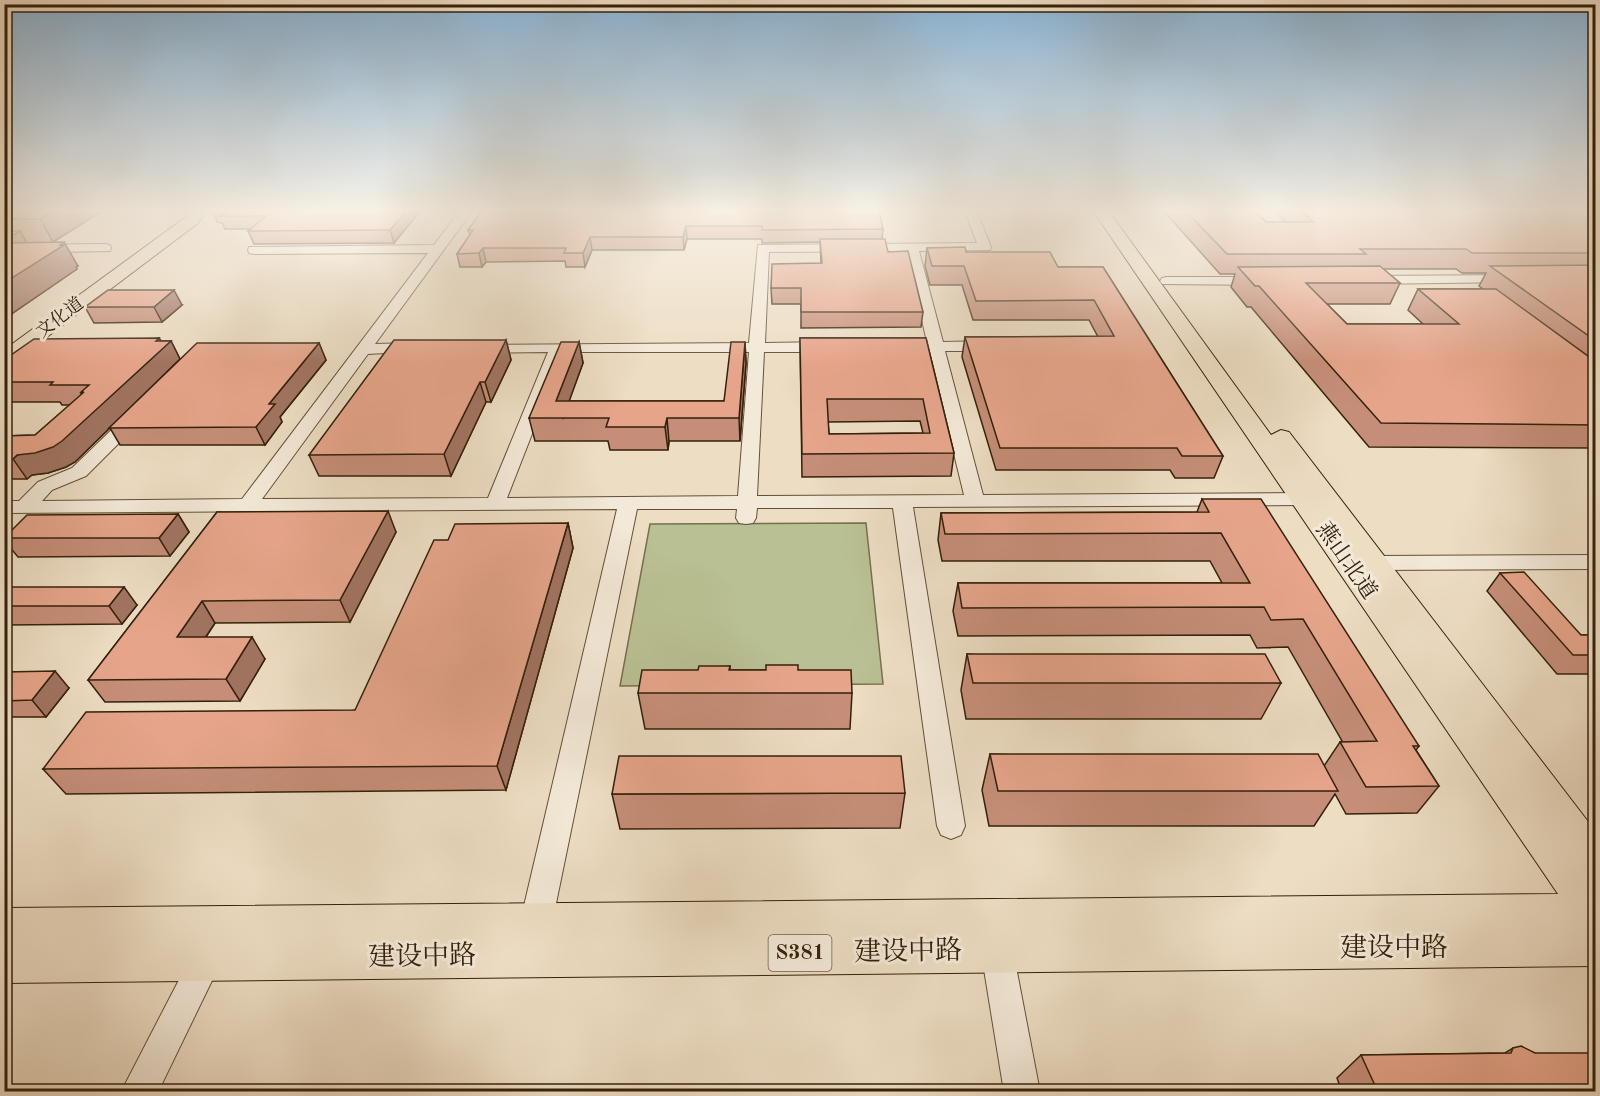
<svg xmlns="http://www.w3.org/2000/svg" width="1600" height="1096" viewBox="0 0 1600 1096" font-family="'Old Standard TT','Noto Serif SC',serif">
<rect width="100%" height="100%" fill="#edddc3"/>
<filter id="stains"><feTurbulence type="fractalNoise" baseFrequency=".00333" numOctaves="4"/><feColorMatrix values="0 0 0 0 .2 0 0 0 0 .09 0 0 0 0 .02 0 0 0 .5 -.17"/></filter>
<radialGradient id="worn" r=".72"><stop offset=".6" stop-color="#630" stop-opacity="0"/><stop offset="1" stop-color="#630" stop-opacity=".3"/></radialGradient>
<polygon fill="#b9c093" stroke="#76704e" stroke-width="1.5" points="866,523 883,684 620,686 650,524"/>
<g fill="none" stroke-linecap="round" stroke-linejoin="round">
<defs>
<g id="minor">
<path d="M464 210 470 214 375 344 414 343 420 345 422 348 420 351 368 354 262 499 488 498 548 352 482 353 476 351 474 348 476 345 749 343 758 245 977 243 967 217 973 213 979 217 991 247 990 250 919 251 943 342 990 341 998 346 990 351H945L983 495 1303 493 1310 495 1313 499 1310 503 1303 505 913 507 965 826 961 835 951 839 941 835 937 826 893 508H757L756 518 753 523 746 524 739 523 736 518 737 509H637L552 923 547 934 536 938 525 934 520 923 617 509 4 513V501H19L38 482 72 468 129 413H141L144 417 141 421 86 476 52 490 42 501 242 499 428 253 254 254 249 253 248 250 249 247 434 245 460 211ZM906 251 927 342H902L894 347 902 352 929 351 964 495 757 496 764 352H828L836 347 828 342 765 343 769 252ZM564 352H749L738 496 507 498Z"/>
<polygon points="105,244 110,245 111,248 110,251 4,253 4,245"/>
<polygon points="1511,275 1516,276 1518,279 1516,282 1368,284 1361,280 1368,276"/>
<polygon points="1167,277 1262,277 1269,281 1262,285 1162,284 1160,281 1162,278"/>
<polygon points="1596,555 1596,569 1374,570 1366,568 1363,563 1366,558 1374,556"/>
<polygon points="997,935 1008,940 1013,951 1040,1092 1004,1092 981,951 986,940"/>
<polygon points="206,944 217,949 222,960 158,1092 121,1092 195,949"/>
</g>
<g id="major">
<polygon points="192,209 207,209 198,223 11,364 4,366 4,350 186,217"/>
<polygon points="1092,209 1107,209 1271,435 1281,430 1289,432 1596,832 1596,880 1593,880 1596,882 1596,966 4,983 4,908 1558,894"/>
</g>
</defs>
<use href="#minor" stroke="#625038" stroke-width="2"/>
<use href="#major" stroke="#34210a" stroke-width="2"/>
<use href="#minor" fill="#f3e9d8" fill-rule="evenodd"/>
<use href="#major" fill="#edddc3" fill-rule="evenodd"/>
</g>
<g fill="#c68e78" stroke="#34210a" stroke-width="1.5" fill-rule="evenodd">
<polygon points="4,209 105,209 53,242 78,266 76,267 77,269 4,319"/>
<polygon points="212,209 422,209 394,243 254,244 248,231 250,229 225,229 222,223 217,222"/>
<path d="M1162 209H1253L1266 222H1285L1272 209H1352L1354 211H1384V209H1596V448L1369 447 1251 307H1247L1231 287 1235 274H1220ZM1383 269H1456L1462 273H1486L1479 286 1483 289H1418L1408 310 1423 324H1347L1327 304H1390L1400 283Z"/>
<polygon points="477,210 883,229 882,239 888,252 923,312 921,327 801,328 801,304 772,304 771,288 821,263 820,242 762,243 762,239 687,239 684,250 592,250 585,267 566,267 565,261 486,262 482,267 460,267 457,254 470,235 468,230 479,215"/>
<polygon points="927,248 966,252 1058,267 1103,267 1223,456 1214,478 1175,478 1170,470 996,470 962,357 965,337 1098,337 1089,320 973,320 962,285 930,285 925,266"/>
<polygon points="182,305 162,322 94,323 85,307"/>
<polygon points="159,338 161,341 171,341 180,359 319,343 326,360 280,417 282,422 265,445 120,445 110,428 75,462 66,467 48,473 32,475 27,479 4,479 4,436 35,435 70,405 62,405 60,402 4,402 4,360"/>
<path d="M800 338H926L954 453 951 476 802 477ZM920 421 923 433 829 434 828 422Z"/>
<polygon points="506,340 511,360 491,402 486,402 451,476 319,476 309,455"/>
<polygon points="579,342 583,363 569,401 724,401 745,342 746,363 740,441 669,441 668,450 610,450 608,441 535,441 529,418"/>
<polygon points="1202,499 1419,746 1416,750 1439,786 1417,813 1346,814 1335,794 1314,826 989,826 982,790 990,754 1324,766 1340,742 1342,741 1288,647 1257,648 1250,635 958,636 953,611 958,583 1222,583 1210,561 942,561 938,540 941,513 1197,512"/>
<polygon points="217,512 396,532 350,622 215,623 206,637 265,659 240,701 105,702 88,680"/>
<polygon points="178,514 189,532 170,556 18,557 4,540 4,538"/>
<polygon points="568,523 573,548 506,790 66,794 43,769 355,710"/>
<polygon points="1500,573 1581,635 1596,635 1596,674 1557,674 1487,591"/>
<polygon points="4,587 137,605 122,624 4,625"/>
<polygon points="967,654 1281,683 1261,719 966,719 961,690"/>
<polygon points="730,666 730,670 798,670 852,693 850,729 645,729 638,693 698,670"/>
<polygon points="4,672 69,688 46,717 4,717"/>
<polygon points="1596,701 1596,714 1590,707"/>
<polygon points="905,793 900,828 620,829 612,794"/>
<polygon points="1513,1048 1535,1053 1596,1092 1342,1092 1337,1078 1361,1055 1505,1053"/>
</g>
<g fill="#a17461" stroke="#34210a" stroke-width="1.5">
<polygon points="57,209 105,209 53,242 40,219"/>
<polygon points="408,209 422,209 394,243 390,230"/>
<polygon points="686,226 687,239 684,250 683,237"/>
<polygon points="20,231 34,255 4,249 4,240"/>
<polygon points="590,237 592,250 585,267 583,253"/>
<polygon points="64,242 78,266 76,267 77,269 4,319 4,283"/>
<polygon points="483,248 486,262 482,267 479,253"/>
<polygon points="174,290 182,305 162,322 154,307"/>
<polygon points="159,338 164,347 171,341 180,359 75,462 66,467 48,473 32,475 27,479 13,459"/>
<polygon points="506,340 511,360 491,402 485,382"/>
<polygon points="579,342 583,363 563,418 556,401"/>
<polygon points="745,342 746,363 740,441 739,418"/>
<polygon points="319,343 326,360 280,417 282,422 265,445 256,427 269,404"/>
<polygon points="480,382 486,402 451,476 444,454"/>
<polygon points="667,418 669,441 668,450 665,427"/>
<polygon points="388,511 396,532 350,622 340,600"/>
<polygon points="178,514 189,532 170,556 159,538"/>
<polygon points="568,523 573,548 506,790 497,766"/>
<polygon points="124,587 137,605 122,624 109,606"/>
<polygon points="202,601 215,623 191,659 177,637"/>
<polygon points="252,637 265,659 240,701 226,679"/>
<polygon points="55,671 69,688 46,717 32,700"/>
</g>
<g fill="#e6a58b" stroke="#34210a" stroke-width="1.5" fill-rule="evenodd">
<polygon points="4,209 57,209 40,219 4,219"/>
<polygon points="408,209 390,230 248,231 266,216 219,216 226,211 211,210"/>
<polygon points="478,209 879,209 883,229 762,230 762,226 686,226 683,237 590,237 583,253 564,253 566,248 483,248 479,253 457,254 473,230 468,230 483,210"/>
<polygon points="1184,209 1253,209 1266,222 1313,222 1299,209 1352,209 1354,211 1402,211 1401,209 1596,209 1596,253 1472,253 1466,249 1360,249 1366,254 1227,254"/>
<polygon points="4,231 20,231 4,240"/>
<polygon points="820,239 885,239 888,252 908,251 923,312 801,312 801,288 771,288 772,264 822,263"/>
<polygon points="64,242 60,245 64,245 4,283 4,243"/>
<polygon points="965,247 966,252 1050,252 1058,267 1103,267 1223,456 1182,456 1177,448 1000,448 965,337 1114,336 1094,300 976,301 964,266 932,266 927,248"/>
<polygon points="1596,265 1596,341 1490,266"/>
<polygon points="1380,266 1400,283 1306,283 1347,324 1459,324 1418,289 1496,289 1596,362 1596,425 1381,423 1259,286 1255,286 1238,267"/>
<polygon points="108,290 174,290 154,307 85,307"/>
<polygon points="159,338 156,341 171,341 62,441 53,447 35,453 17,455 13,459 4,459 4,436 35,435 84,392 80,393 89,385 50,385 53,382 4,382 4,360 34,339"/>
<path d="M800 338H926L954 453 802 454ZM827 399H923L930 433 829 434Z"/>
<polygon points="394,340 506,340 485,382 480,382 444,454 309,455"/>
<polygon points="561,342 579,342 556,401 724,401 731,342 745,342 739,418 667,418 665,427 606,427 609,418 529,418"/>
<polygon points="197,343 319,343 269,404 275,404 256,427 109,428"/>
<polygon points="1202,499 1261,499 1419,746 1413,746 1439,786 1366,787 1340,742 1377,741 1303,619 1271,620 1264,607 962,608 958,583 1250,583 1221,533 945,534 941,513 1209,512"/>
<polygon points="388,511 340,600 202,601 177,637 252,637 226,679 88,680 217,512"/>
<polygon points="178,514 159,538 4,538 27,515"/>
<polygon points="568,523 497,766 43,769 86,712 355,710 434,540 448,540 455,524"/>
<polygon points="1524,572 1581,635 1596,635 1596,655 1573,655 1500,573"/>
<polygon points="4,587 124,587 109,606 4,606"/>
<polygon points="967,654 1265,654 1281,683 973,683"/>
<polygon points="766,665 798,665 798,670 851,670 852,693 638,693 642,670 698,670 699,666 730,666 729,670 766,670"/>
<polygon points="55,671 32,700 4,701 4,672"/>
<polygon points="990,754 1318,754 1338,791 998,791"/>
<polygon points="619,756 901,756 905,793 612,794"/>
<polygon points="1521,1046 1535,1053 1596,1053 1596,1092 1378,1092 1361,1055 1511,1053 1513,1048"/>
</g>
<linearGradient id="sky" x2="0" y2="1"><stop stop-color="#8bb6d8"/><stop offset="0.58" stop-color="#f7f0e4"/><stop offset="1" stop-color="#f7f0e4" stop-opacity="0"/></linearGradient>
<rect width="1600" height="363" fill="url(#sky)"/>
<g text-anchor="middle" dominant-baseline="central" stroke-width="6" stroke-linejoin="round" paint-order="stroke">
<g font-size="18" fill="#34210a" stroke="#f3e9d8">
<text transform="translate(60 318) rotate(-37)">文化道</text>
</g>
<rect fill="#f3e9d8" stroke="#6d5d48" stroke-width="1.5" x="768.5" y="935" width="63" height="36" rx="4.5"/>
<g font-size="21" font-weight="bold" fill="#34210a">
<text x="800" y="953">S381</text>
</g>
<g font-size="22" fill="#34210a" stroke="#f3e9d8">
<text transform="translate(1346 561) rotate(55)">燕山北道</text>
</g>
<g font-size="27" fill="#34210a" stroke="#f3e9d8">
<text x="1394" y="948">建设中路</text>
<text transform="translate(908 952) rotate(-1)">建设中路</text>
<text transform="translate(422 957) rotate(-1)">建设中路</text>
</g>
</g>
<rect width="1600" height="1096" fill="none" stroke="#edddc3" stroke-width="24"/>
<rect x="6" y="6" width="1588" height="1084" fill="none" stroke="#34210a" stroke-width="3"/>
<rect x="12" y="12" width="1576" height="1072" fill="none" stroke="#34210a" stroke-width="1.5"/>
<rect width="100%" height="100%" filter="url(#stains)"/>
<rect width="100%" height="100%" fill="url(#worn)"/>
</svg>
